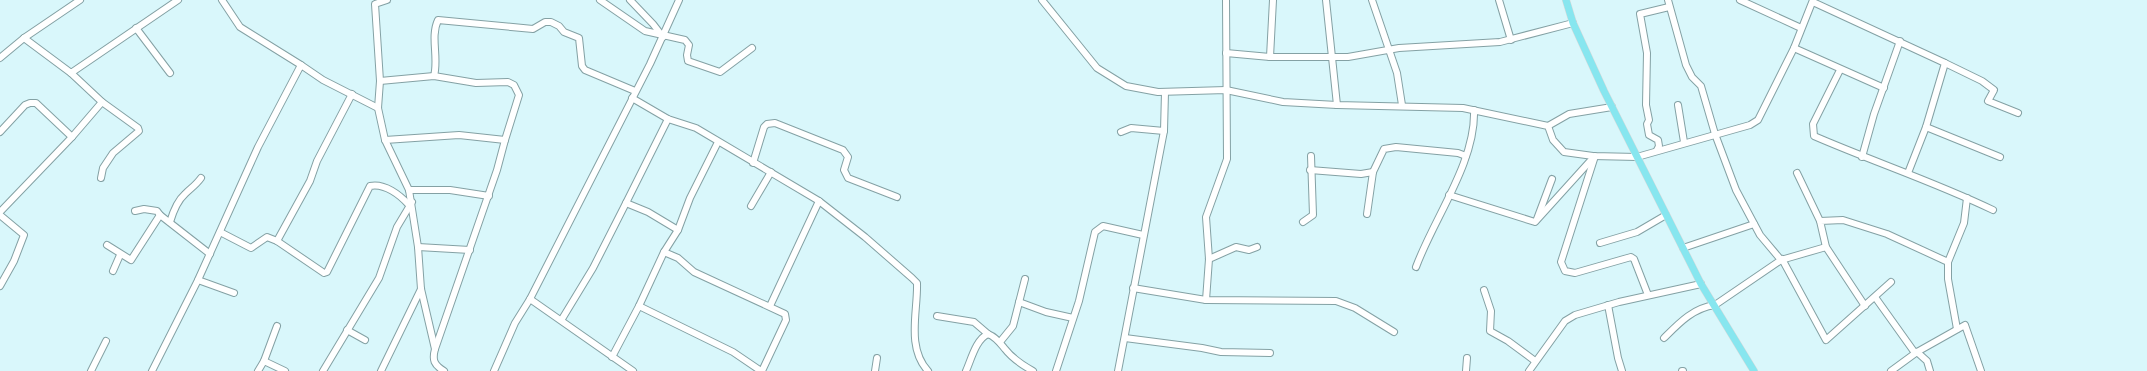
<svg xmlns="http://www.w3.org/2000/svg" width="2147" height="371" viewBox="0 0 2147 371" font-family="'Fira Sans',sans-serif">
<rect width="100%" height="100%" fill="#d9f7fb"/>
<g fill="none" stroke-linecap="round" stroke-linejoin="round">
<defs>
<g id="minor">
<polyline points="222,0 240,27 301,65"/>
<path d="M387 0 375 4 380 81 378 108 385 140 409 190 418 247 421 289 435 349C432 360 434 365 444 371"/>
<polyline points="600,0 645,31 685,40 689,45 687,55 688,61 720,72 752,48"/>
<polyline points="630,0 653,24 663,37"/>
<polyline points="1042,0 1097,68 1126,86 1158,92 1226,90 1283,102 1337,105 1463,108 1548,126 1553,140 1564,152 1593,156 1637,157 1750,125 1758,120 1794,48 1813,0"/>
<polyline points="1326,0 1337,105"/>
<polyline points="1372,0 1397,73 1402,105"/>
<polyline points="1499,0 1511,40"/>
<polyline points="1668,0 1686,65 1692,77 1701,86 1715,134 1736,190 1760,235 1781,260"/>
<polyline points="1740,0 1801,28"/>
<polyline points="1813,2 1945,63 1926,127 1908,173"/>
<polyline points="136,28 170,73"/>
<polyline points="24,38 71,73 178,0"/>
<polyline points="1794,48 1884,88"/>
<polyline points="1226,53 1270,57 1348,57 1399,48 1500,42 1573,23"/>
<polyline points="1270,57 1273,0"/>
<polyline points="0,58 24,38 80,0"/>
<polyline points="1945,63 1982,81 1994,90 1988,101 2018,113"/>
<path d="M1840 70 1813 124 1814 136C1874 162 1935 182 1993 210"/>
<polyline points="71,73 102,102 138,128 139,131 113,153 103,168 101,178"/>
<path d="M434 76C439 58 430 37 438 20L533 29 545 22H551L559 26 564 32 579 38 582 66 585 70 635 91"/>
<polyline points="380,81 434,76 476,83 508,82 514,85 519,95 505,140 497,170 435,349"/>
<path d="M632 98 668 119 696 128 819 201 865 237 912 278 917 283C918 311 906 347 928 371"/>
<polyline points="1678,105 1684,142"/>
<polyline points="668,119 626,203 648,212 678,230"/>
<polyline points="1548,126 1569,114 1612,107"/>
<polyline points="1926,127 2000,157"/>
<polyline points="0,132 25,105 30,103 36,103 72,137"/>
<polyline points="1121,132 1131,128 1164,131"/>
<polyline points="385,140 459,135 505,140"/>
<polyline points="1657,150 1659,146 1658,140 1649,135 1647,124 1649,120 1646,105 1647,53 1640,14 1669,7"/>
<polyline points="1595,156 1561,262 1565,271 1575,273 1631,257 1634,259 1648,295"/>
<polyline points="1862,157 1874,114 1900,41"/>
<polyline points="753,163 764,127 767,124 775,123 843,150 848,157 844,170 848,178 897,197"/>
<polyline points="1310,170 1361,174 1373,172"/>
<polyline points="1797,173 1820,221"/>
<polyline points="409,190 450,190 489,196"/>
<polyline points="1449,195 1535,222 1592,159"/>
<polyline points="751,206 771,172"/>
<polyline points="135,211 144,209 157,211 160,215"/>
<polyline points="0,212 72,137 102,102"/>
<polyline points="1367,214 1373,172 1384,149 1396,147 1458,153 1466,156"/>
<polyline points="0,215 24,235 14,261 0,286"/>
<polyline points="1537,219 1552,179"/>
<path d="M170 222C173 212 177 201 185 194 191 188 196 185 201 178"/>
<polyline points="1303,222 1313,215 1311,156"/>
<path d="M220 232 251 248 267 237 277 241 324 273 327 272 370 186C385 183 400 195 409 205"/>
<polyline points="277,241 310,181 317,161 352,94"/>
<polyline points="1600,243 1637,232 1666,215"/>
<polyline points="107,245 131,260 160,215 210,254"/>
<polyline points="418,247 470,250"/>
<polyline points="1683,248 1754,224"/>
<polyline points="664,252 678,258 694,272 785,314 786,320 762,371"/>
<polyline points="1209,259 1236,247 1249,250 1257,247"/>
<polyline points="1782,259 1826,340 1891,282"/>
<path d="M1416 267C1434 218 1476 162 1474 110"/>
<polyline points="113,271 120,255"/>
<polyline points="198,280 234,293"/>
<polyline points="1133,288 1206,300 1336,301 1355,308 1394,332"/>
<polyline points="1484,290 1491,311 1490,331 1508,341 1535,361"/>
<polyline points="1875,297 1915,353"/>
<polyline points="530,299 633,371"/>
<polyline points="1206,300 1209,259 1206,217 1227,159 1226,0"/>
<polyline points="1019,302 1046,312 1073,318"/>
<polyline points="1608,305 1618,358 1622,371"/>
<polyline points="639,306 733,352 761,371"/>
<polyline points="770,306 819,201"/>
<polyline points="1865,306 1826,247 1820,221 1843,220 1887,234 1948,262"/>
<polyline points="937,316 974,322 988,334"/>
<polyline points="562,319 593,268 626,203"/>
<polyline points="1957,329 1948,279 1948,262 1964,223 1967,198"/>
<polyline points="347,330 365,340"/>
<polyline points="1125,338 1202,348 1221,352 1270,353"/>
<path d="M1664 338C1679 323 1693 308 1715 305L1781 260 1826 247"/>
<polyline points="1000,342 1013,326 1025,279"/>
<polyline points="1917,352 1927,361 1930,371"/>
<polyline points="612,357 639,306 664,252 678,230 690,198 718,142"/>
<polyline points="264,361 285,371"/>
<polyline points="91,371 106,341"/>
<polyline points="152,371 198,280 258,147 301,65 323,80 378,108"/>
<polyline points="258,371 264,361 277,326"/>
<polyline points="323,371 379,278 397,227 412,202"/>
<polyline points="381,371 421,289"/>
<polyline points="494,371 515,323 530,299 650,64 679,0"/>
<polyline points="875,371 877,358"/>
<path d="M966 371C971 360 976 339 988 334 996 337 1000 343 1005 349 1012 358 1024 366 1033 371"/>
<polyline points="1056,371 1079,301 1095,232 1103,226 1143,235"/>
<polyline points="1118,371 1164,131 1165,92"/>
<polyline points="1466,371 1467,358"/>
<polyline points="1529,371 1565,321 1575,315 1619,302 1701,284"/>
<polyline points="1682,371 1683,371"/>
<polyline points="1891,371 1917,352 1965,325 1981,371"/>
</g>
<polyline id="major" points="1566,0 1573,23 1604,91 1701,284 1754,371"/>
</defs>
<use href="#minor" stroke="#84a1a4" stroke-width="8"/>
<use href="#major" stroke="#d9dbdb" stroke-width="8"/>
<use href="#minor" stroke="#fff" stroke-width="6"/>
<use href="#major" stroke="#87e6ef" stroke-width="7"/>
</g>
</svg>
